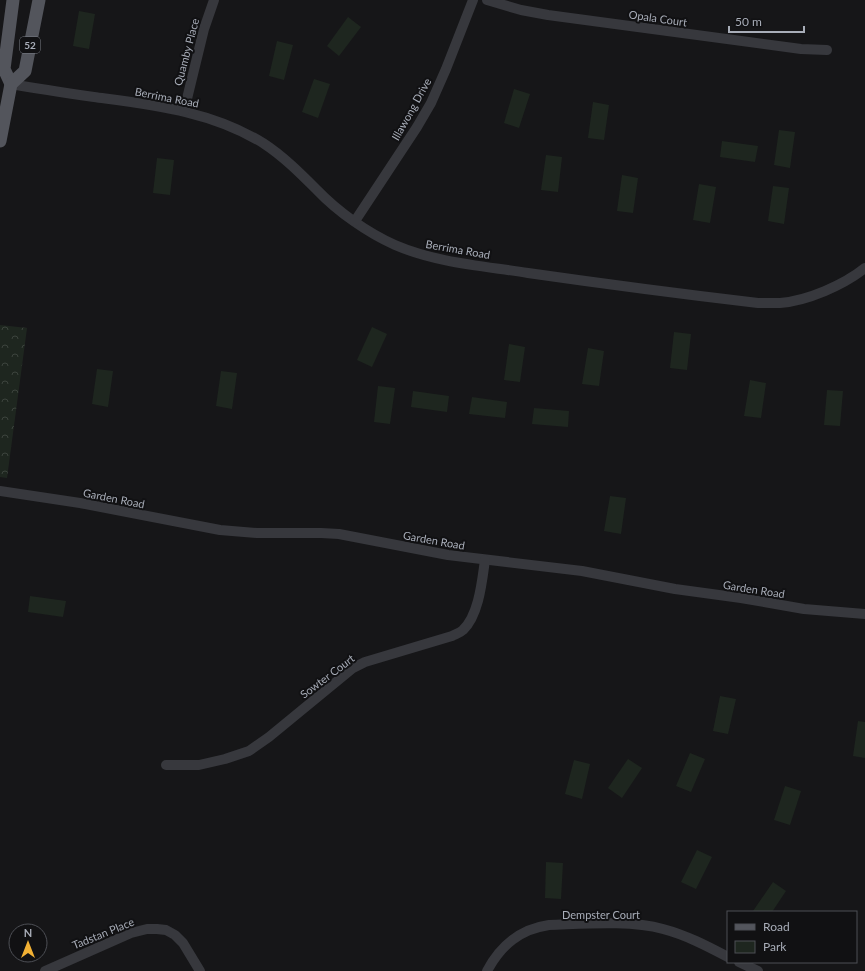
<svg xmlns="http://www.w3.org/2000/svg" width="865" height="971" viewBox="0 0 865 971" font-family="Lato,sans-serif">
<defs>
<pattern id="forest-crowns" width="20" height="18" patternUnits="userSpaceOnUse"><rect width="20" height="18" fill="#1e261f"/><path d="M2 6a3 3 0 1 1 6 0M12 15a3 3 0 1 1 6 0" fill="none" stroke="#3c433d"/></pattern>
</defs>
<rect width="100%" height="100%" fill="#161618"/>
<g fill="#1e261f">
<polygon points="79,11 95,14 89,49 73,46"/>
<polygon points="348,17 361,27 339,56 327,46"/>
<polygon points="277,41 293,45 284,80 269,76"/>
<polygon points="314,79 330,84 318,118 302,112"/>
<polygon points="514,89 530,94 519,128 504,123"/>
<polygon points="593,102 609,105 604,140 588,138"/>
<polygon points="779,130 795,132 790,168 774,165"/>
<polygon points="722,141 758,146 755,162 720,157"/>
<polygon points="546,155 562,157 558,192 541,190"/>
<polygon points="157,158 174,160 170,195 153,193"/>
<polygon points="622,175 638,178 633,213 617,211"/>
<polygon points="699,184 716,187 710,223 693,220"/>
<polygon points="773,186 789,188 784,224 768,221"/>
<polygon points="372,327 387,334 372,367 357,360"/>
<polygon points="674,332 691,334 687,370 670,368"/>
<polygon points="509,344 525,347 520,382 504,380"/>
<polygon points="588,348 604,351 599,386 582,384"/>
<polygon points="97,369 113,371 108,407 92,404"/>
<polygon points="221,371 237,373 232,409 216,406"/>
<polygon points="750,380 766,383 761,418 744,416"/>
<polygon points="378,386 395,388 390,424 374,422"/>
<polygon points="827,390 843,391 840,426 824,425"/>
<polygon points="413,391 449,396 447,412 411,407"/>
<polygon points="472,397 507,402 505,418 469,414"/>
<polygon points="534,408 569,411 568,427 532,424"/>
<polygon points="610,496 626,498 621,534 604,531"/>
<polygon points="30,596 66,601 63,617 28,612"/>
<polygon points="720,696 736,699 728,734 713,731"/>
<polygon points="858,721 865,722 865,758 853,756"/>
<polygon points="690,753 705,759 691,792 676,786"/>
<polygon points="628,759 642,768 622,798 608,788"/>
<polygon points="574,760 590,764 582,799 565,794"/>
<polygon points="785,786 801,791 790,825 774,820"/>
<polygon points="697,850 712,857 696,889 681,882"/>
<polygon points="546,862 563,863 561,899 545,898"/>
<polygon points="773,882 786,891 772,912 754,912 753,911"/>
</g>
<polygon fill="url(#forest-crowns)" points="0,325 27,328 7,478 0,477"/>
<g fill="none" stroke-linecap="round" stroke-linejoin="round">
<g stroke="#37383d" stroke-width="10">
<polyline points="487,0 521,10 548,15 801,49 827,50"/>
<path d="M11 84C39 89 66 93 94 97 153 105 211 111 263 143 283 156 300 173 317 190 338 212 368 233 395 245 437 263 484 266 528 273 605 284 681 294 758 303 765 303 773 303 780 303 807 301 844 285 865 268"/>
<polyline points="184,111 204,29 214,0"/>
<polyline points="355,221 417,127 431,103 446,69 473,0"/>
<polyline points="0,491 80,503 220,530 257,533 321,533 339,534 448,555 582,571 675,589 741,598 804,609 865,614"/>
<path d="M166 765H199L225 759 249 751 269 737 353 668 365 662 452 636C456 634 460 633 463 630 479 615 482 581 485 560"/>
<polyline points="739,962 758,971"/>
<polyline points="45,971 131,933 147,929 157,929 166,930 175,935 183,943 200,971"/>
<path d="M487 971C501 945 520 929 549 925 583 924 630 920 663 929 686 935 707 946 728 957"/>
</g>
<g stroke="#53555c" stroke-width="13">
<polyline points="11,84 4,69 13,0"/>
<polyline points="0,141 11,84 25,71 39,0"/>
</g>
</g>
<g text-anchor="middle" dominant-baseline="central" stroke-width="4" stroke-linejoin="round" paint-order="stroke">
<rect fill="#111113" stroke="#7b7e86" stroke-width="1" x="20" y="37" width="20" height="16" rx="3"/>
<g font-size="10" font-weight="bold" fill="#a8adb8">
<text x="30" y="45">52</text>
</g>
<g font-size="11" fill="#a8adb8" stroke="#111113">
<text transform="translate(658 18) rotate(8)">Opala Court</text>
<text transform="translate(186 52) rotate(-75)">Quamby Place</text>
<text transform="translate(167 97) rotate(11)">Berrima Road</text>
<text transform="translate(411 109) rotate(-61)">Illawong Drive</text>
<text transform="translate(458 249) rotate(10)">Berrima Road</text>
<text transform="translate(114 498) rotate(11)">Garden Road</text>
<text transform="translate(434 540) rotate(10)">Garden Road</text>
<text transform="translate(754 589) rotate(9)">Garden Road</text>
<text transform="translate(327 676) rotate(-37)">Sowter Court</text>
<text x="601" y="914">Dempster Court</text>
<text transform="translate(103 933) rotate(-22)">Tadstan Place</text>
</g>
</g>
<rect x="727" y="911" width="130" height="52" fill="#111113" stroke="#4d4f55"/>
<rect x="735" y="924" width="20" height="6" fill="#53555c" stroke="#4d4f55"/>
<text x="763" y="931" font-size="12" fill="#a8adb8">Road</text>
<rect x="735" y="941" width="20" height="12" fill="#1e261f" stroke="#4d4f55"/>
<text x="763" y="951" font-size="12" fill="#a8adb8">Park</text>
<g transform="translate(28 943)"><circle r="19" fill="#111113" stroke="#4d4f55"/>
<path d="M0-3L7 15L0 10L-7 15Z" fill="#f2b134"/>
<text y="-6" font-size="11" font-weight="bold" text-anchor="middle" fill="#a8adb8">N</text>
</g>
<path d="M729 26v6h75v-6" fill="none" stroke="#a8adb8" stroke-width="2"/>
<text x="735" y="26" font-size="12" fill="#a8adb8" stroke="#111113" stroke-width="3" paint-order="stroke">50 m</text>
</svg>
